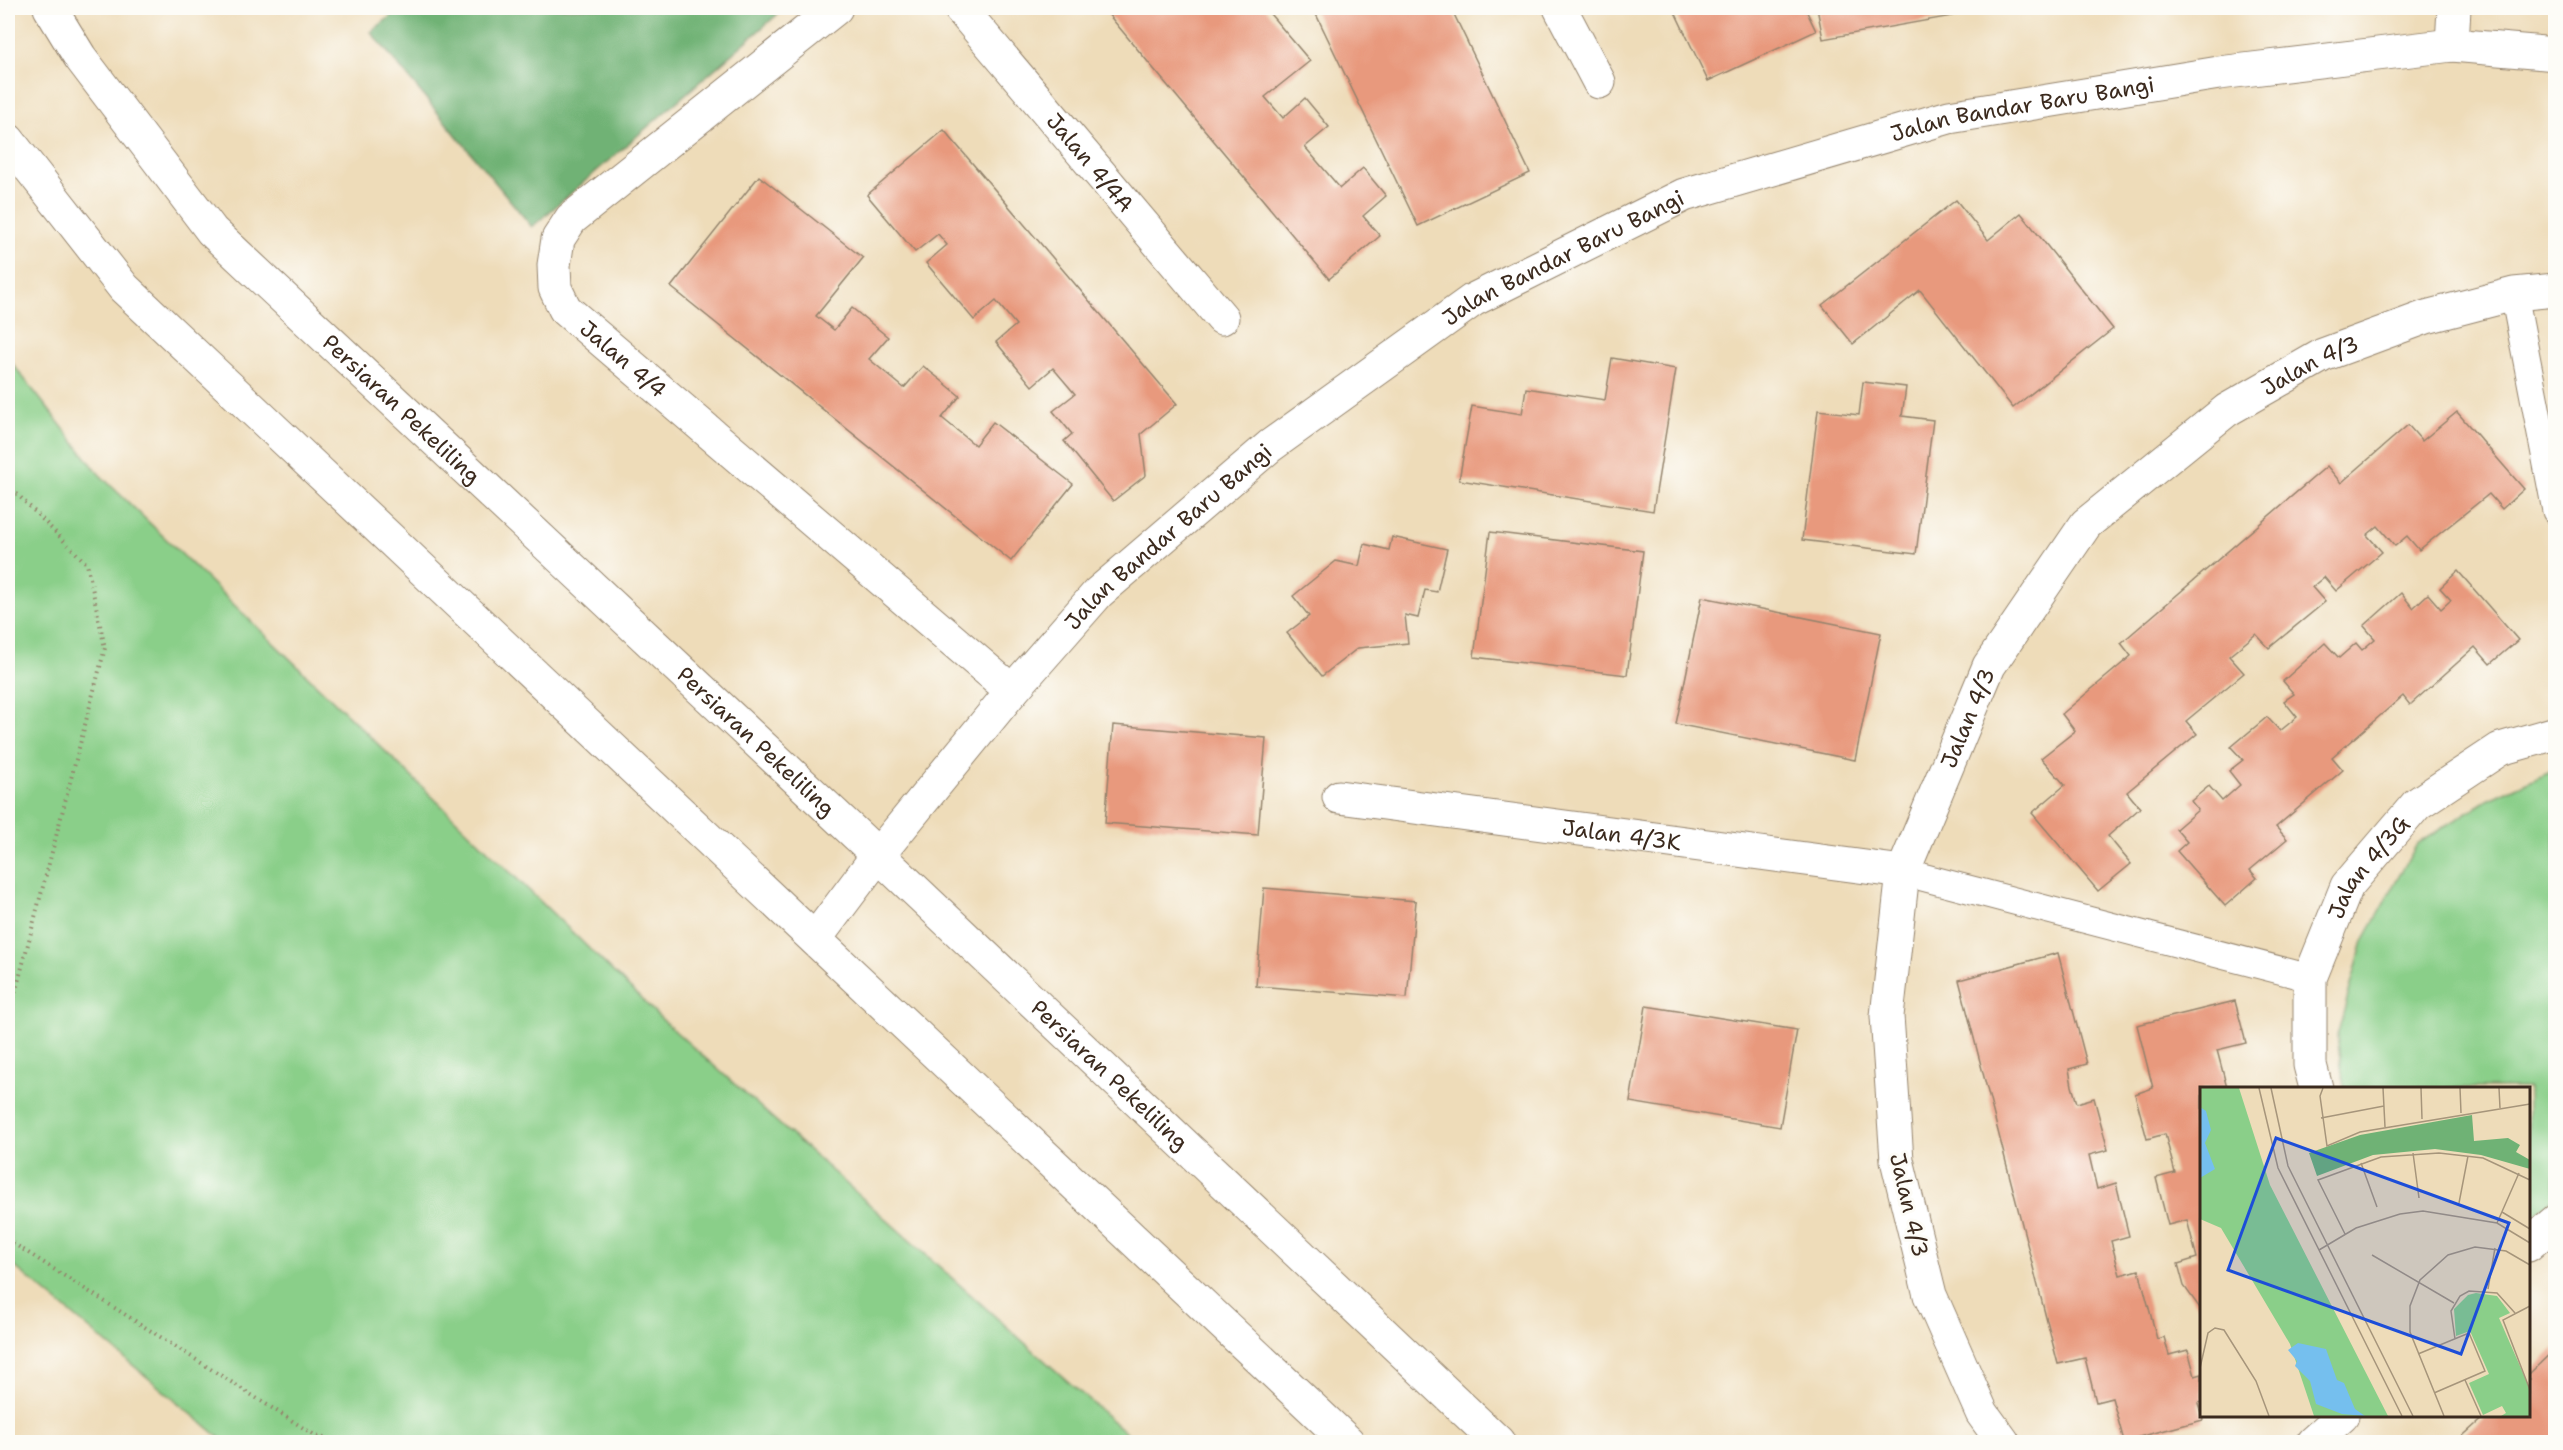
<svg xmlns="http://www.w3.org/2000/svg" width="2563" height="1450" viewBox="0 0 2563 1450" font-family="'Shantell Sans',sans-serif">
<rect width="100%" height="100%" fill="#fdfcf7"/>
<filter id="ink" filterUnits="userSpaceOnUse"><feTurbulence type="fractalNoise" baseFrequency=".0167" numOctaves="2"/><feDisplacementMap in="SourceGraphic" scale="12" xChannelSelector="R" yChannelSelector="G"/><feConvolveMatrix kernelMatrix="1 2 1 2 8 2 1 2 1" color-interpolation-filters="sRGB"/></filter>
<filter id="wash" filterUnits="userSpaceOnUse"><feTurbulence type="fractalNoise" baseFrequency=".008" numOctaves="4" result="noise"/><feDisplacementMap in="SourceGraphic" scale="24" xChannelSelector="R" yChannelSelector="G"/><feGaussianBlur stdDeviation="1.35" result="paint"/><feColorMatrix in="noise" values="0 0 0 0 0 0 0 0 0 0 0 0 0 0 0 0 0 1.4 0 .05"/><feComposite in="paint" operator="in"/></filter>
<g filter="url(#wash)">
<rect width="100%" height="100%" fill="#eedcb9"/>
<g fill="#8acf89" stroke="#627c54" stroke-width="1.5">
<polygon points="8,358 100,475 667,1024 1136,1442 225,1442 8,1261"/>
<polygon points="2555,769 2555,1197 2529,1220 2528,1088 2344,1088 2337,1036 2363,941 2417,844 2487,800"/>
</g>
<polygon fill="#6fb275" stroke="#556e4a" stroke-width="1.5" points="401,8 785,8 532,227 371,32"/>
<g id="blocks">
<g fill="#e8997d">
<polygon points="1103,8 1265,8 1310,61 1265,97 1283,118 1305,98 1329,127 1305,147 1340,188 1363,168 1386,196 1363,216 1380,236 1329,279"/>
<polygon points="1313,8 1451,8 1530,173 1418,226"/>
<polygon points="1673,8 1805,8 1816,31 1708,81"/>
<polygon points="1817,8 1951,8 1952,16 1823,39"/>
<polygon points="944,130 1177,404 1141,434 1146,475 1113,501 1064,441 1072,434 1053,411 1075,394 1053,368 1032,386 996,342 1016,325 996,301 974,320 926,263 947,245 938,234 915,252 867,195"/>
<polygon points="759,176 863,258 816,316 834,330 852,308 888,337 869,359 904,388 923,366 942,381 960,396 942,418 975,445 993,422 1073,484 1011,561 671,287"/>
<polygon points="1956,200 1988,240 2021,213 2113,329 2013,408 1920,290 1853,344 1822,305"/>
<polygon points="1612,358 1676,369 1653,511 1459,480 1472,406 1522,414 1526,388 1605,400"/>
<polygon points="1863,382 1906,387 1902,416 1933,420 1916,554 1802,540 1818,410 1859,415"/>
<polygon points="2457,412 2524,489 2502,509 2489,494 2419,550 2407,536 2395,546 2378,526 2367,535 2382,552 2336,591 2324,577 2312,587 2325,602 2269,648 2256,634 2229,656 2244,673 2186,721 2197,734 2127,792 2140,808 2108,836 2131,864 2098,891 2032,813 2065,785 2041,758 2075,731 2062,714 2131,656 2121,643 2327,466 2341,483 2408,425 2422,441"/>
<polygon points="1490,532 1643,551 1627,675 1474,657"/>
<polygon points="1392,537 1447,549 1437,592 1425,590 1418,618 1405,615 1408,643 1358,648 1322,676 1287,633 1309,616 1293,596 1336,561 1359,566 1364,544 1389,550"/>
<polygon points="2458,571 2518,640 2490,664 2475,647 2410,705 2403,696 2332,757 2343,770 2276,827 2287,839 2250,870 2257,878 2225,906 2177,851 2187,842 2176,829 2198,810 2191,801 2209,786 2222,801 2240,785 2229,771 2243,760 2231,747 2267,717 2280,731 2297,717 2284,701 2294,694 2283,681 2325,643 2339,658 2356,643 2362,650 2375,639 2364,626 2401,593 2413,608 2428,594 2441,609 2451,600 2440,588"/>
<polygon points="1702,597 1881,633 1855,760 1676,724"/>
<polygon points="1113,725 1266,738 1258,835 1105,823"/>
<polygon points="1264,888 1416,901 1407,998 1256,986"/>
<polygon points="2058,953 2087,1064 2069,1069 2072,1086 2077,1103 2094,1098 2108,1150 2089,1155 2097,1189 2116,1183 2129,1236 2111,1241 2120,1275 2139,1270 2157,1339 2164,1337 2169,1355 2188,1350 2195,1376 2202,1374 2202,1402 2198,1403 2203,1420 2124,1441 2112,1398 2096,1402 2085,1358 2058,1364 1959,980"/>
<polygon points="2235,1001 2246,1043 2217,1050 2227,1088 2202,1088 2202,1311 2184,1286 2178,1264 2197,1258 2187,1220 2168,1225 2156,1178 2175,1173 2165,1134 2147,1139 2135,1094 2153,1088 2137,1025"/>
<polygon points="1646,1006 1797,1030 1780,1127 1630,1102"/>
<polygon points="2556,1348 2556,1442 2456,1442 2485,1416 2529,1416 2529,1374"/>
</g>
</g>
</g>
<g filter="url(#ink)">
<use href="#blocks" fill-opacity="0" stroke="#94836c" stroke-width="1.5"/>
<g fill="none" stroke-linecap="round" stroke-linejoin="round">
<defs>
<g id="service">
<polyline points="2514,294 2556,511"/>
<polyline points="1903,872 2310,978"/>
</g>
<g id="minor">
<path id="s1" d="M836 8 571 219 558 239 554 265 555 288 565 309 1012 691"/>
<path id="s2" d="M960 8 1222 318"/>
<polyline points="1560,8 1599,82"/>
<polyline points="2452,45 2454,8"/>
<path id="s3" d="M1339 797 1903 872"/>
<path id="s4" d="M2316 1088 2310 1065V978L2347 886 2417 804 2500 749 2556 733"/>
<polyline points="2528,1245 2556,1221"/>
<path id="s5" d="M2003 1442 1982 1413 1930 1295 1897 1160 1887 1016 1903 872 1989 666 2086 524 2227 410 2323 355 2426 317 2514 294 2556 290"/>
<polyline points="2313,1442 2342,1416"/>
</g>
<g id="tertiary">
<path id="s6" d="M815 939 878 855 1012 691 1098 593 1270 446 1473 300 1684 195 1949 117 2219 73 2452 45 2556 54"/>
</g>
<g id="secondary">
<path id="s7" d="M50 8 80 57 212 231 878 855 1498 1442"/>
<polyline points="8,140 124,288 1348,1442"/>
</g>
</defs>
<use href="#service" stroke="#94836c" stroke-width="29"/>
<use href="#minor" stroke="#94836c" stroke-width="35"/>
<use href="#tertiary" stroke="#94836c" stroke-width="35"/>
<use href="#secondary" stroke="#94836c" stroke-width="35"/>
<g stroke="#94836c" stroke-width="4" stroke-dasharray="1.5 4.5" stroke-linecap="butt">
<polyline points="8,485 87,564 105,648 8,1021"/>
<polyline points="8,1240 316,1436 339,1442"/>
</g>
<use href="#service" stroke="#fff" stroke-width="27"/>
<use href="#minor" stroke="#fff" stroke-width="33"/>
<use href="#tertiary" stroke="#fff" stroke-width="33"/>
<use href="#secondary" stroke="#fff" stroke-width="33"/>
</g>
</g>
<g text-anchor="middle" dominant-baseline="central" stroke-width="6" stroke-linejoin="round" paint-order="stroke">
<g font-size="22" fill="#3b2a1e" stroke="#fdfcf7">
<text stroke="none"><textPath href="#s6" startOffset="1509">Jalan Bandar Baru Bangi</textPath></text>
<text stroke="none"><textPath href="#s2" startOffset="202">Jalan 4/4A</textPath></text>
<text stroke="none"><textPath href="#s6" startOffset="1023">Jalan Bandar Baru Bangi</textPath></text>
<text stroke="none"><textPath href="#s1" startOffset="512">Jalan 4/4</textPath></text>
<text stroke="none"><textPath href="#s5" startOffset="1264">Jalan 4/3</textPath></text>
<text stroke="none"><textPath href="#s7" startOffset="536">Persiaran Pekeliling</textPath></text>
<text stroke="none"><textPath href="#s6" startOffset="537">Jalan Bandar Baru Bangi</textPath></text>
<text stroke="none"><textPath href="#s5" startOffset="760">Jalan 4/3</textPath></text>
<text stroke="none"><textPath href="#s7" startOffset="1022">Persiaran Pekeliling</textPath></text>
<text stroke="none"><textPath href="#s3" startOffset="285">Jalan 4/3K</textPath></text>
<text stroke="none"><textPath href="#s4" startOffset="237">Jalan 4/3G</textPath></text>
<text stroke="none"><textPath href="#s7" startOffset="1508">Persiaran Pekeliling</textPath></text>
<text transform="translate(1909 1205) rotate(77)">Jalan 4/3</text>
</g>
</g>
<g transform="translate(2200 1087)">
<rect width="330" height="330" fill="#eedcb9"/>
<path d="M0 1H39L70 98 188 329H114L90 257 21 141 0 132ZM276 206 297 209 310 226 299 231 330 302V329H301L306 326 302 319 283 328 269 296 289 287 270 244 256 249 254 222 268 208Z" fill="#8acf89"/>
<path d="M272 28 274 54 308 51 320 58 316 65 330 73V82L281 68 235 62 173 68 117 89 109 66 160 48Z" fill="#6fb275"/>
<path d="M0 20 6 24 11 43 5 56 15 82 0 91ZM98 256 126 262 137 293 144 296 155 322 165 329 142 327 116 317 110 294 95 279 97 274 88 263Z" fill="#75bfee"/>
<path fill="none" stroke="#a6957b" stroke-width="1.5" d="M59 1 78 81 202 329M71 1 88 79 213 329M123 1 120 9 127 59 160 45 330 17M183 1 185 40M221 1 222 32M260 1 261 26M299 1 300 21M121 31 184 19M213 66 219 111M161 76 177 120M259 116 268 69M302 125 330 142M297 136 319 86M145 147 118 93 181 70 239 66 283 71 330 93M119 163 156 141 200 127 223 124 297 136 330 156M172 168 254 216M288 202 295 161M330 219 303 233 330 303M255 252 251 224 260 209 269 204 297 206 315 226M218 267 269 246 285 284 234 306M0 281 8 246 15 241 24 243 56 294 69 329M265 293 281 329M244 329 210 245V219L220 193 248 168 275 160 306 164 330 178"/>
<path fill="#1d4ed8" fill-opacity="0.15" stroke="#1d4ed8" stroke-width="3" d="M76 51 309 136 261 267 28 183Z"/>
<rect width="330" height="330" fill="none" stroke="#3b2a1e" stroke-width="3"/>
</g>
<rect width="2563" height="1450" fill="none" stroke="#fdfcf7" stroke-width="30"/>
</svg>
